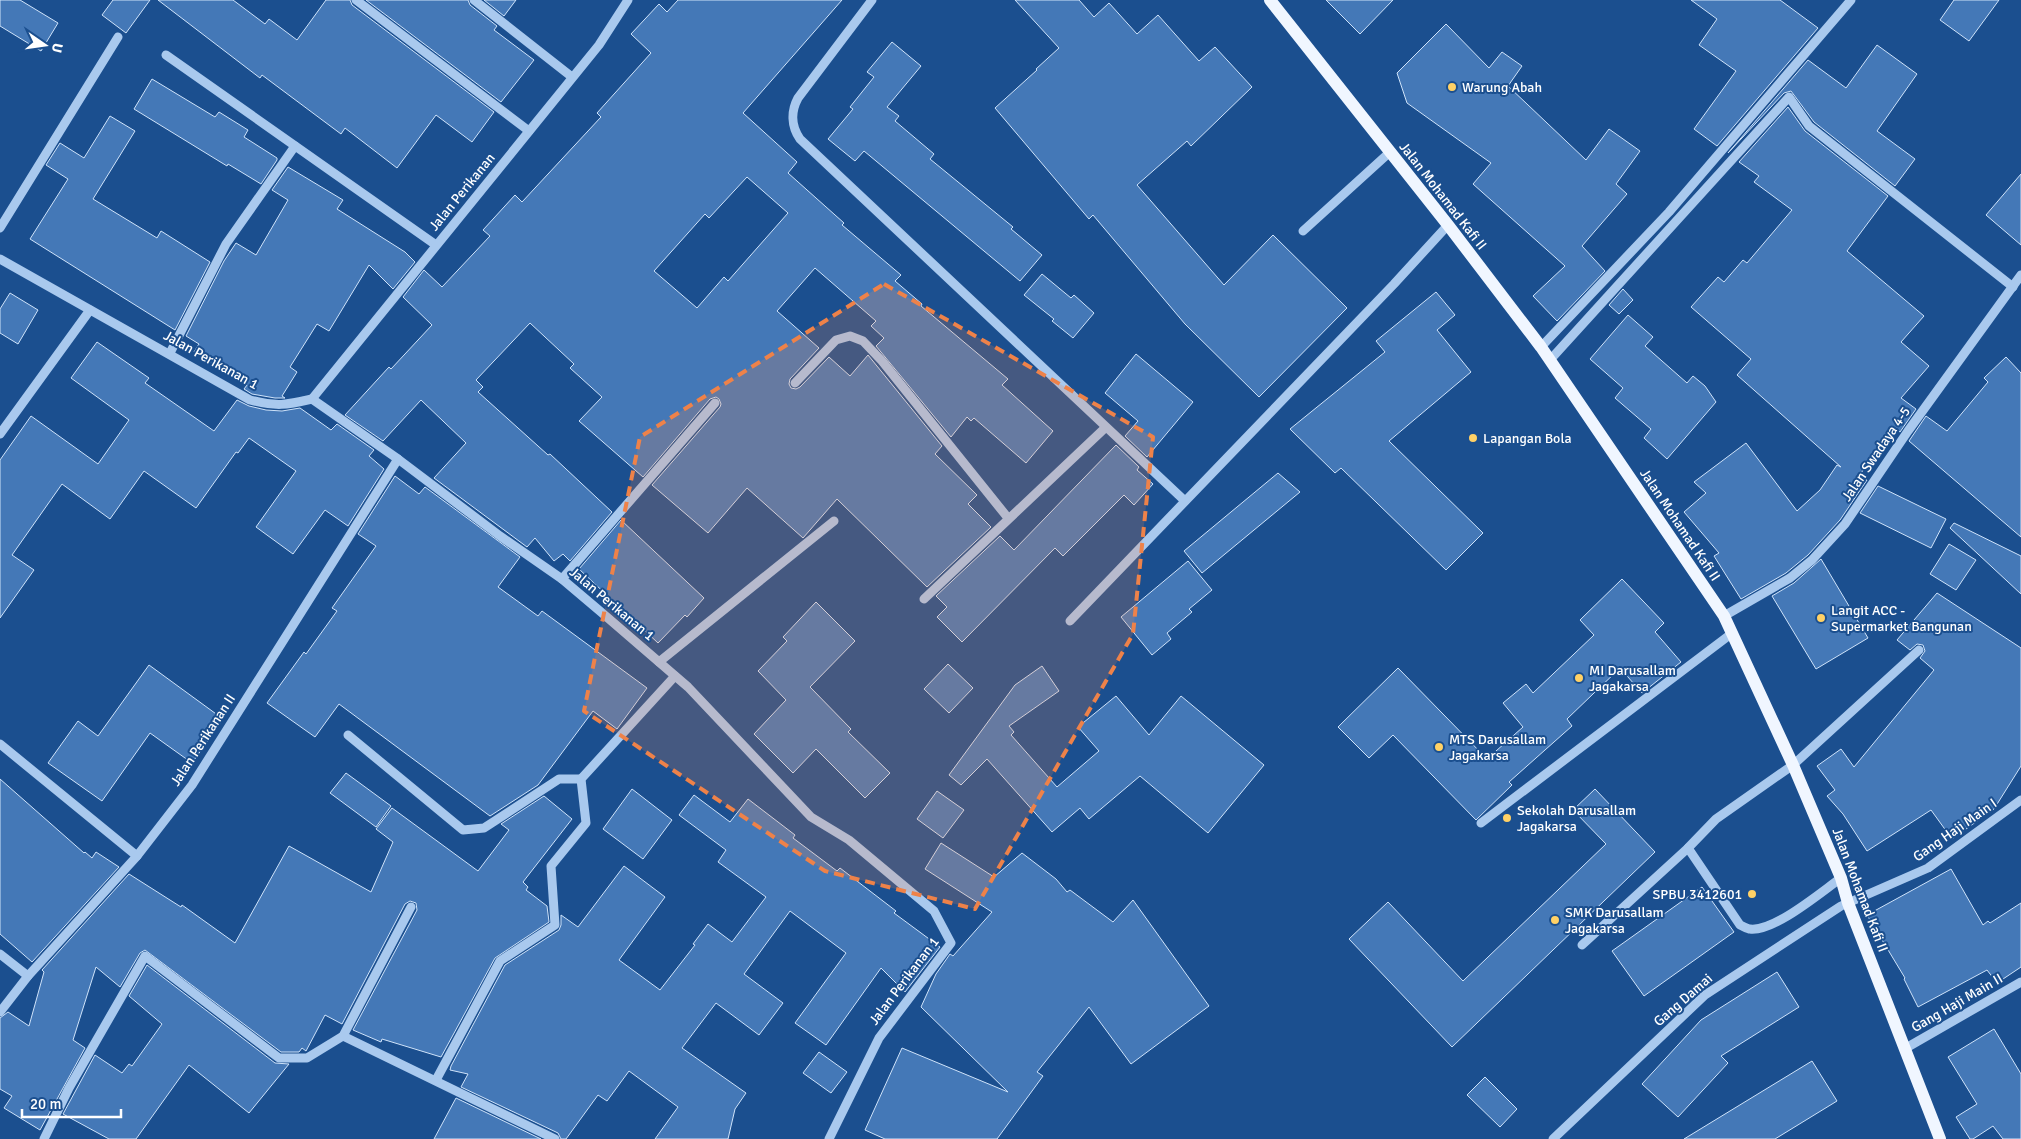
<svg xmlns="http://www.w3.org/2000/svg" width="2021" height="1139" viewBox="0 0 2021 1139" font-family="Signika,sans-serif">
<rect width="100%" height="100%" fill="#1b4f8f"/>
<g fill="#4478b7" stroke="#cfe3fa" fill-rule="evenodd">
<polygon points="0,0 20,0 58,23 41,51 0,26"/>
<polygon points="113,0 150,0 126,33 102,15"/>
<polygon points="158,0 233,0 265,24 269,19 297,40 326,0 350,0 352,5 494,112 472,142 436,115 397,168 345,128 341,134 262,75 260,78"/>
<polygon points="366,0 468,0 470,5 497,26 494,30 534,60 501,102"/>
<polygon points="484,0 516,0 504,16"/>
<path d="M678 0H842L743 113 797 162 788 173 844 223 842 225 901 275 895 281 922 304 921 306 1008 379 1002 385 1053 431 1026 463 974 418 971 421 967 417 951 437 876 346 884 338 871 326 876 321 815 268 777 311 819 348 790 379 789 384 791 388 796 389 800 387 829 357 850 376 868 355 942 446 935 454 977 495 968 504 991 527 927 587 837 499 803 538 747 488 708 533 652 485 720 407 721 404 719 399 716 397 710 399 643 477 579 421 602 397 570 368 574 364 530 323 476 380 483 387 478 392 548 455 550 454 612 512 570 561 563 554 554 561 535 538 527 547 434 478 466 443 421 400 383 441 345 415 389 367 391 369 432 325 403 297 424 270 442 287 490 236 483 230 515 195 522 202 601 117 597 113 651 53 631 34 659 4 667 12ZM747 177 788 213 728 281 724 277 697 308 654 271 705 214 709 218Z"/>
<polygon points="1015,0 1079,0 1094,17 1109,3 1137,34 1158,15 1199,61 1215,47 1252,87 1191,146 1187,141 1137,185 1224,285 1273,235 1347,308 1259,397 1185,324 1093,215 1089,219 995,108 1037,70 1036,69 1059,48"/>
<polygon points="1326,0 1393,0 1360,34"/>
<polygon points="1691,0 1780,0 1818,28 1717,146 1694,129 1736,71 1699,45 1717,19"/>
<polygon points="1954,0 1999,0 1969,41 1940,20"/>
<polygon points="1446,24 1489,68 1502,52 1522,66 1508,86 1586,160 1609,129 1640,151 1616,184 1627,194 1582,246 1605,271 1557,321 1533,296 1565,266 1473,184 1491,163 1407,103 1397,73"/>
<polygon points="892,42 921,66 887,107 899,116 895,121 934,154 930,159 1013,227 1011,229 1042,255 1020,281 864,151 855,161 828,139 853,109 850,107 874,77 867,72"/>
<polygon points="1877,45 1917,74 1877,131 1915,159 1895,186 1814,122 1791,91 1784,93 1728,153 1808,60 1846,88"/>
<polygon points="152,79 215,117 219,112 248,130 244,137 277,158 277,160 261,184 228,164 227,166 134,109"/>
<polygon points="1788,107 1805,131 1888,196 1847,251 1924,316 1901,342 1929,366 1901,398 1916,409 1900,432 1893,427 1859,476 1867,480 1840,520 1808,555 1786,573 1741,599 1714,556 1719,553 1684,512 1706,493 1694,482 1746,443 1797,511 1820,490 1837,465 1841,467 1737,375 1751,359 1691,307 1718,277 1724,282 1743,260 1747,263 1792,210 1754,182 1759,176 1739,162"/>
<polygon points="110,116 135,131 93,199 157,238 161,231 210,262 175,330 30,239 68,179 46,165 60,143 84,158"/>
<polygon points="288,167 343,200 337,209 405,252 415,262 393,289 369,265 329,331 317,324 290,367 297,372 282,396 285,398 275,398 252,394 244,389 247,385 194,352 199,344 186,336 224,261 236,243 256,255 288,200 272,190"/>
<polygon points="2021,174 2021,245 1986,215"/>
<polygon points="1042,274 1071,298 1074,295 1094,313 1073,338 1052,321 1054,319 1024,295"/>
<polygon points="1623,289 1633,300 1619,314 1609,305"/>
<polygon points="1436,292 1455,315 1437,330 1471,372 1389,441 1483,533 1446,570 1341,468 1335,473 1290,429 1385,352 1376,341"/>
<polygon points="10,293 38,310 18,344 0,333 0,309"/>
<polygon points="1628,315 1653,337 1645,346 1687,383 1693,376 1705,386 1716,402 1667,459 1644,438 1651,429 1615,398 1623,388 1590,359"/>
<polygon points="97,342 149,378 145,383 214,431 237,400 249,406 266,410 282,411 300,408 331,430 337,424 374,450 369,456 384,469 348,526 325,510 293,554 256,527 296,471 249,438 238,453 236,452 196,508 144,471 110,519 62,484 12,555 34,570 0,618 0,460 31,416 98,464 129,420 71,378"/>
<polygon points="1136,354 1193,402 1147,457 1125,436 1138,421 1105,393"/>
<polygon points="2006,357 2021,373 2021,537 1909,441 1926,416 1947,431 1988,382 1984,378"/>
<polygon points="1116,445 1139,467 1137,470 1153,484 1134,505 1124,495 1063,556 1055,548 962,642 937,617 947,607 936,596 1000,536 1014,550"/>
<polygon points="1278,473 1300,492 1202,573 1184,551"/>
<polygon points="395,476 419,494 425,487 520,557 498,587 538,616 542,611 647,688 617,729 593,711 538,785 490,816 339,704 315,737 267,703 304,652 306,654 337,611 332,608 376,546 358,534"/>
<polygon points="1878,486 1946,519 1931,548 1860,513"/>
<polygon points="621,520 704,598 687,617 685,615 658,643 579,569"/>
<polygon points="1954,523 2021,556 2021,594 1950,528"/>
<polygon points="1949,544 1976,560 1956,590 1930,574"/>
<polygon points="1821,559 1868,638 1816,669 1772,596 1794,583"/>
<polygon points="1188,561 1212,590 1189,609 1192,612 1167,633 1171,639 1152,655 1121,617"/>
<polygon points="1622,579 1664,623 1655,632 1681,662 1642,693 1620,668 1567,719 1572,726 1509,782 1512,785 1476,820 1393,735 1369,758 1338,727 1398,668 1487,759 1523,727 1503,703 1526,684 1533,693 1594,635 1580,620"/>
<polygon points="1937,593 2021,648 2021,766 1994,809 1952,839 1931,810 1867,851 1843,814 1827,796 1835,790 1817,766 1841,749 1854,767 1934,670 1920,658 1925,651 1923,645 1917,644 1910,650 1897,640"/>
<polygon points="816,602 855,641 810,687 851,729 848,732 890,773 865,798 816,749 793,773 754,734 786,700 758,671 787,641 783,637"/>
<polygon points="948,664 973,688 949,713 924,689"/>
<polygon points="149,665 223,719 192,763 150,733 102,801 48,763 78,721 98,736"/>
<polygon points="1042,666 1059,691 1009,726 1014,732 1011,735 1057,787 1099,751 1078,727 1116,696 1149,735 1181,696 1264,765 1208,833 1140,776 1089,819 1080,808 1052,832 987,759 961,785 949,775 1015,685"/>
<polygon points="346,773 391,806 376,827 330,793"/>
<polygon points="0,779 84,853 85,852 92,858 96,852 119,867 32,962 0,934"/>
<polygon points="632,789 672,820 643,859 603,829"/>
<polygon points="1595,789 1655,852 1452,1047 1349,939 1388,902 1463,981 1606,844 1573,810"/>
<polygon points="937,791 964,810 943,838 917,819"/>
<polygon points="694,795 730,822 748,799 795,835 793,838 837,871 840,868 896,911 894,913 940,947 905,992 881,968 826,1045 795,1023 846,953 790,911 744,974 783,1003 759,1035 716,1003 682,1048 746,1093 735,1109 728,1139 655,1139 678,1107 629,1071 607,1101 598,1095 566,1139 561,1139 558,1133 461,1087 468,1074 450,1070 451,1066 505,965 559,930 561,925 561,915 578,927 624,866 665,897 619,960 660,990 695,945 693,944 708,924 732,942 766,897 718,862 726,850 679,815"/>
<polygon points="544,796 572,819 523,882 528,887 526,890 547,906 549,922 495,958 441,1057 382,1039 381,1042 353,1030 417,910 416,903 410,901 405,904 342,1024 325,1015 306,1051 302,1048 299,1052 281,1052 145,950 140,953 120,987 96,967 73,1040 85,1048 40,1130 4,1108 12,1096 0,1089 0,1018 8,1012 29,1026 44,972 42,970 129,874 181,907 182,905 235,943 289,846 371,892 393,842 376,829 392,808 478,871 509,830 501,824"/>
<polygon points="941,843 994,877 1022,853 1056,879 1067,892 1070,890 1113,922 1133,900 1209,1006 1131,1064 1089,1007 1037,1072 1043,1076 997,1139 885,1139 865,1130 902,1048 1008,1092 921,1007 936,974 950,954 953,956 992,912 925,869"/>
<polygon points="1951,869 1983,925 1988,921 1990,923 2021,903 2021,967 1997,983 1987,970 1918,1007 1904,979 1905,978 1867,915"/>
<polygon points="1702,887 1734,932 1644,996 1612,951"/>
<polygon points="147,965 275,1063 289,1064 249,1113 189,1065 136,1139 109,1139 63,1114 95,1055 122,1073 129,1064 132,1066 162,1024 129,996"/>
<polygon points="1777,972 1799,1007 1721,1056 1728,1063 1678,1117 1642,1084 1701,1020"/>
<polygon points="1994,1029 2021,1074 2021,1139 2003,1139 1993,1126 1973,1139 1970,1139 1956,1117 1977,1104 1948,1057"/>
<polygon points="819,1052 847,1072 831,1093 803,1073"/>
<polygon points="1812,1061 1837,1101 1775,1139 1684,1139"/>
<polygon points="1485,1077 1517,1109 1500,1127 1467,1095"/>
<polygon points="456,1098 541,1139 434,1139"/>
</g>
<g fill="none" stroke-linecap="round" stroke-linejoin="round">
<g stroke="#a9c9ee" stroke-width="9">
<polyline points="356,0 529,131"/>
<polyline points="474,0 572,77"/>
<path d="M872 0 798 98C791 111 791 126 800 139L1185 501"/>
<polyline points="166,55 436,245"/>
<polyline points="0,228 118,37"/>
<polyline points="1303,231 1390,152"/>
<path d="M0 259 250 400C277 407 286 405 312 399L398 459 500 536 562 579 601 612 688 687 811 817 849 840 934 911 951 943 879 1038 829 1139"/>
<polyline points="1541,347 1669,212 1851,0"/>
<polyline points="170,353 226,244 295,146"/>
<polyline points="1550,360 1789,97 1809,126 2013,287"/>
<polyline points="795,383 836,340 850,336 863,341 882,361 1008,518"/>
<polyline points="312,399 599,45 628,0"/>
<polyline points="0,434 90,310"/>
<polyline points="562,579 715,403"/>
<polyline points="924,599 1105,428"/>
<polyline points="1724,616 1790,578 1812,560 1845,524 1908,431 2021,275"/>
<polyline points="1070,621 1394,284 1448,225"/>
<polyline points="659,662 834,521"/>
<polyline points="348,735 463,830 484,828 559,779 581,779"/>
<polyline points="0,744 137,856"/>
<polyline points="1481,823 1731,634"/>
<path d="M1688 848 1740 925C1743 926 1747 929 1750 929 1774 932 1821 892 1841 878"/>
<polyline points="1582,945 1688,848 1716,819 1793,765 1919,650"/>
<polyline points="0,954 28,976"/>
<polyline points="0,1012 28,976 137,856 192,785 398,459"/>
<polyline points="343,1036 555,1139"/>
<polyline points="1906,1048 2021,982"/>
<polyline points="436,1080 500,961 555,925 551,866 586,823 581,779 675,676"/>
<polyline points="44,1139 69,1088 145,956 279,1058 307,1058 343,1036 411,907"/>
<polyline points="1553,1139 1705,995 1841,906 1928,868 2021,800"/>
</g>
<polyline stroke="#f0f6ff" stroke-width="12" points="1270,0 1448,225 1541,347 1724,616 1793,765 1841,878 1848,903 1940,1139"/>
</g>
<path fill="#ee8249" fill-opacity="0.2" stroke="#ee8249" stroke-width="4" stroke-dasharray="10 6" stroke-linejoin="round" d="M884 284 1153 437 1133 634 975 909 825 871 584 711 640 437Z"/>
<g fill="#ffd166" stroke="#1b4f8f" stroke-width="2">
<circle cx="1452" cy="87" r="5"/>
<circle cx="1473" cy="438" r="5"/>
<circle cx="1821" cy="618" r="5"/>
<circle cx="1579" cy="678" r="5"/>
<circle cx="1439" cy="747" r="5"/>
<circle cx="1507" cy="818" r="5"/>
<circle cx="1752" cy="894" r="5"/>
<circle cx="1555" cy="920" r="5"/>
</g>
<g text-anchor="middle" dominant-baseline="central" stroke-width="4" stroke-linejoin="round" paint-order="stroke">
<g font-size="14" fill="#fff" stroke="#1b4f8f" text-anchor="start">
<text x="1462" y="87">Warung Abah</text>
<text x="1483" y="438">Lapangan Bola</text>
<text x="1831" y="610">Langit ACC -<tspan x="1831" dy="16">Supermarket Bangunan</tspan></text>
<text x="1589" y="670">MI Darusallam<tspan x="1589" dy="16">Jagakarsa</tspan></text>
<text x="1449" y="739">MTS Darusallam<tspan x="1449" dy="16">Jagakarsa</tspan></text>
<text x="1517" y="810">Sekolah Darusallam<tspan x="1517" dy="16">Jagakarsa</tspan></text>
<text x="1742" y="894" text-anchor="end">SPBU 3412601</text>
<text x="1565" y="912">SMK Darusallam<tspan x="1565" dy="16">Jagakarsa</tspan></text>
</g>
<g font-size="14" fill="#fff" stroke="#1b4f8f">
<text transform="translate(462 192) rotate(-51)">Jalan Perikanan</text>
<text transform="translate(1443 196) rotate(52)">Jalan Mohamad Kafi II</text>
<text transform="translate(211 360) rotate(29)">Jalan Perikanan 1</text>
<text transform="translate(1876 454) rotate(-56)">Jalan Swadaya 4-5</text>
<text transform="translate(1680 525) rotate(56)">Jalan Mohamad Kafi II</text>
<text transform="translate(612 604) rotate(40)">Jalan Perikanan 1</text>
<text transform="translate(203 740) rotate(-57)">Jalan Perikanan II</text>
<text transform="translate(1955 830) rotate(-35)">Gang Haji Main I</text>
<text transform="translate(1860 890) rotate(69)">Jalan Mohamad Kafi II</text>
<text transform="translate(904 981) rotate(-53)">Jalan Perikanan 1</text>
<text transform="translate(1683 1000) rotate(-41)">Gang Damai</text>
<text transform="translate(1957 1003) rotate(-30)">Gang Haji Main II</text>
</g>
</g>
<g transform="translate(45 45) rotate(103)" stroke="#1b4f8f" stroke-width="4" paint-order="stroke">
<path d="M0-4L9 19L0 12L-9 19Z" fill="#ffffff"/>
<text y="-8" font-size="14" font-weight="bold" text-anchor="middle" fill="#ffffff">U</text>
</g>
<path d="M22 1109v8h99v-8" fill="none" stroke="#ffffff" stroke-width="2.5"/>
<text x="30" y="1109" font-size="15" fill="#ffffff" stroke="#1b4f8f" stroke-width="4" paint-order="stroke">20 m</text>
</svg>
